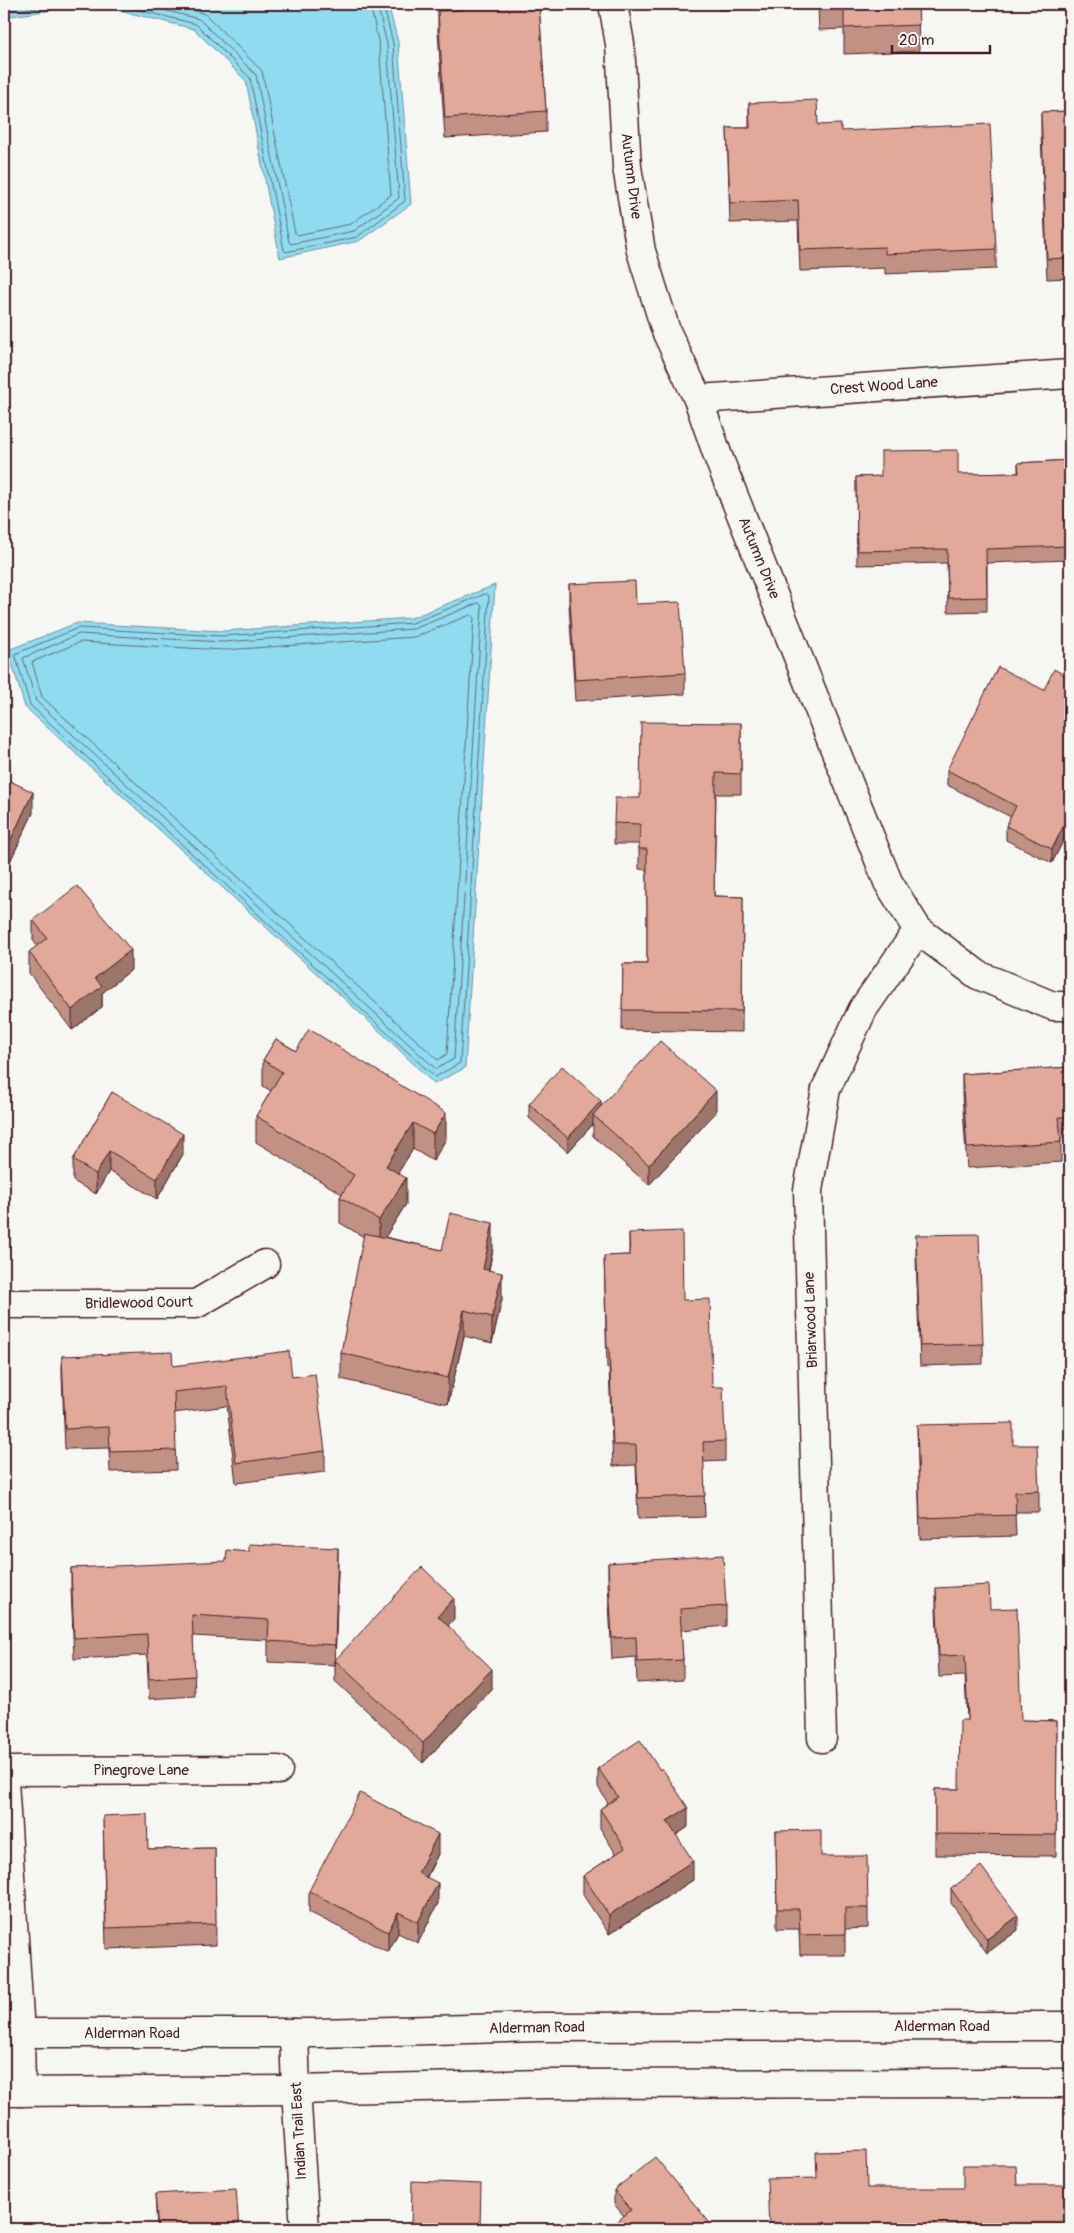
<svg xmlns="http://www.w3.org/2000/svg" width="1074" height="2233" viewBox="0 0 1074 2233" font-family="Pangolin,sans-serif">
<rect width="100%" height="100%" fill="#f6f6f2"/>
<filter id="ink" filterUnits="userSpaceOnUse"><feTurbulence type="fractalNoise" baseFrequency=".02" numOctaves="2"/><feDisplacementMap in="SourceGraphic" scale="10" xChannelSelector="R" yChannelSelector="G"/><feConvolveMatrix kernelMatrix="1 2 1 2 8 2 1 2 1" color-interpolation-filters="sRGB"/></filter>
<g filter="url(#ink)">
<g fill="#8fdbef" stroke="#7390a1">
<polygon points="4,4 388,4 398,42 411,204 359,241 280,258 246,81 194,29 94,4 4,17"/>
<polygon points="495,585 465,1068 434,1084 386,1037 25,707 8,650 77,623 223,631 411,618"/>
</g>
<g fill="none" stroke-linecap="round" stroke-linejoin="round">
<g stroke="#666a79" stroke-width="1">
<polyline points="114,4 196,24 250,78 284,250 286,252 357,237 405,201 393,43 383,4"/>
<polyline points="140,4 199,19 256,75 289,242 291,244 354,231 399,198 387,44 377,4"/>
<polyline points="171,4 205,14 262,71 295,233 297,235 351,224 391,195 379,45 370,4"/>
<polyline points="4,12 60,4"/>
<polygon points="486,594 489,596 460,1063 435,1077 30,705 15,654 78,628 223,636 412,623"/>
<polygon points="479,603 482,606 454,1059 436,1069 36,701 23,658 79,634 223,642 413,629"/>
<polygon points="471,615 474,617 447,1054 438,1060 42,697 32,662 80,642 224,650 414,637"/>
</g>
<defs>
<g id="minor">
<polyline points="613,4 620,44 627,167 641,251 666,331 698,399 719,459 888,882 918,930 978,975 1053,1006 1070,1006"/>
<polyline points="698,399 1070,374"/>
<polyline points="4,1304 196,1304 265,1264"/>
<polyline points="822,1738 808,1190 826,1089 863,1009 918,930"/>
<polyline points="4,1771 278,1770"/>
<polyline points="4,1781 20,2033 21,2092"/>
<polyline points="294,2033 296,2090 305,2229"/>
</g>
<g id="major">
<polyline points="4,2033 317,2033 540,2027 1070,2026"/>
<polyline points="4,2092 296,2090 545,2084 1070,2083"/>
</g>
</defs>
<use href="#minor" stroke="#4a1f2b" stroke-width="31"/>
<use href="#major" stroke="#4a1f2b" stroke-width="31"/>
<use href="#minor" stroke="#f6f6f2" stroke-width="28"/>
<use href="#major" stroke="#f6f6f2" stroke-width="28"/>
</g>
<g fill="#c19184" stroke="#4a1f2b">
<polygon points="461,4 539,4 546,111 546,132 445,138 438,32 438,11 462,10"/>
<polygon points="718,4 918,4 919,51 844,54 844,29 819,30 818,6 718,10"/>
<polygon points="749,103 818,125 841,131 996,249 996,269 885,274 885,268 800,271 798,221 730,223 727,128 749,128"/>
<polygon points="1070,111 1070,278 1047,279 1041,133 1041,112"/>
<polygon points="1070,460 1070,560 987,563 987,611 948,612 947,563 857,565 856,477 1018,473 1018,463"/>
<polygon points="569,584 636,604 685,673 685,694 575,701 569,605"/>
<polygon points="1070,678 1070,827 1052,863 1006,840 1006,826 1011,817 947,785 947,770 1044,690"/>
<polygon points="741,723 741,794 716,794 714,896 743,897 742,1032 622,1030 623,964 647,964 647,870 639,869 639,844 614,844 614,823 640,798"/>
<polygon points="4,778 33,813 6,870 4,869"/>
<polygon points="33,920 131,970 102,993 102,1007 72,1030 29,973 29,952 37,946 33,940"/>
<polygon points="276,1039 446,1139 433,1161 413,1149 398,1173 406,1204 385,1237 442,1250 493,1249 489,1270 502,1299 492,1343 464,1336 448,1404 341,1379 341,1353 364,1237 340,1223 340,1197 342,1194 256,1142 256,1116 271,1091 263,1086 263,1060"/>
<polygon points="1070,1067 1070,1137 1061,1138 1061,1162 967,1168 962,1095 962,1074"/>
<polygon points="112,1092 183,1154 157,1199 109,1171 96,1194 73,1181 73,1160"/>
<polygon points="529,1104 601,1107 716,1112 649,1185 593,1136 593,1124 568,1152 529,1118"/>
<polygon points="629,1233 683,1300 712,1387 725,1441 725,1461 703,1462 705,1517 638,1519 636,1465 613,1466 609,1368 607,1368 604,1256 629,1255"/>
<polygon points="916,1235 983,1344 983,1364 920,1366 916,1256"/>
<polygon points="62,1356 292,1377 325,1451 325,1472 236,1483 227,1406 174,1413 176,1470 110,1472 109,1448 65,1449 62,1376"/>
<polygon points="917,1425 1013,1445 1039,1491 1039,1512 1015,1512 1016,1536 920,1539"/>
<polygon points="608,1563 726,1606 726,1626 681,1630 683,1660 683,1680 637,1683 636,1657 612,1659 608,1584"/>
<polygon points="71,1568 338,1569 335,1665 268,1662 268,1640 193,1636 195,1696 149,1699 147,1655 74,1659 71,1588"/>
<polygon points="936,1588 990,1609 1021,1720 1057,1721 1056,1856 935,1855 935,1789 959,1789 967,1720 965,1676 939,1677 936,1608"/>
<polygon points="454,1619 448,1625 492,1689 423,1763 335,1681 335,1660"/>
<polygon points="598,1768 688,1827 676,1835 693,1880 609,1934 583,1895 583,1876 616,1854 600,1828 600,1809 608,1803 598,1787"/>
<polygon points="103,1816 148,1849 215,1848 216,1945 106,1949"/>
<polygon points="776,1831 868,1908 868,1928 845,1929 845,1955 800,1955 799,1929 777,1929"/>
<polygon points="438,1854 427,1877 438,1903 418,1943 398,1933 388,1952 309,1912 309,1891"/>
<polygon points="951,1889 1018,1930 987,1953 951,1903"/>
<polygon points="614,2190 715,2229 624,2216 614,2204"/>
<polygon points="155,2194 239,2229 157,2229"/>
</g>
<g fill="#9d766b" stroke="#4a1f2b">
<polygon points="33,792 33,813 6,870 6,850"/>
<polygon points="1070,813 1070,827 1052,863 1052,849"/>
<polygon points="131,950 131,970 102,993 102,1007 72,1030 72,1010 95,978"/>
<polygon points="716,1091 716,1112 649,1185 649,1165"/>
<polygon points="601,1101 601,1115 593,1115 593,1124 568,1152 568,1138"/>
<polygon points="446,1113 446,1139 433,1161 433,1134"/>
<polygon points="413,1123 413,1149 386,1192 386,1166"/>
<polygon points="183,1134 183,1154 157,1199 157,1179"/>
<polygon points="109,1151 109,1171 96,1194 96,1174"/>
<polygon points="406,1178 406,1204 379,1247 379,1220"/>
<polygon points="493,1223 493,1249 483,1295 483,1269"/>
<polygon points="502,1273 502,1299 492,1343 492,1317"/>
<polygon points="464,1310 464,1336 448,1404 448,1378"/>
<polygon points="338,1548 338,1569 335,1665 335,1645"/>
<polygon points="454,1598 454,1619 438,1636 438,1616"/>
<polygon points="492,1669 492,1689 423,1763 423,1743"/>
<polygon points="688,1808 688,1827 667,1841 667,1821"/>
<polygon points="438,1834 438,1854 418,1893 418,1873"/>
<polygon points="693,1861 693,1880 609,1934 609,1915"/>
<polygon points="438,1883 438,1903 418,1943 418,1922"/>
<polygon points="398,1912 398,1933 388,1952 388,1932"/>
<polygon points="1018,1916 1018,1930 987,1953 987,1939"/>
</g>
<g fill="#e0a999" stroke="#4a1f2b">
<polygon points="463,4 539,4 546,111 445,118 438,11 463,10"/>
<polygon points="844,4 918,4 919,25 844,28"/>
<polygon points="817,100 818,125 841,124 841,131 990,124 996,249 885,254 885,247 800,250 798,200 730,203 727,128 750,128 749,103"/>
<polygon points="1070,111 1070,258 1047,259 1041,112"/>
<polygon points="958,450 958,474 1019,473 1018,463 1070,460 1070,546 986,549 987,597 948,598 947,549 857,551 856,477 881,476 881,451"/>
<polygon points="635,581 636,604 680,602 685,673 575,680 569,584"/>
<polygon points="998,667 1044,690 1054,669 1070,678 1070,813 1052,849 1006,826 1016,806 947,770"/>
<polygon points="641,722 741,723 741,774 716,773 714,896 743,897 742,1011 622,1010 623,964 647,964 647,849 639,849 640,824 614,823 615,798 640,798"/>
<polygon points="4,778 33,792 6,850 4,848"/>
<polygon points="77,886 131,950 95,978 102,986 72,1010 29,952 47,938 33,920"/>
<polygon points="309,1029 446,1113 433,1134 413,1123 386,1166 406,1178 379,1220 340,1197 354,1175 256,1116 282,1072 263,1060 276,1039 296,1051"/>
<polygon points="660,1041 716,1091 649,1165 593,1115"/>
<polygon points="562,1066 601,1101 568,1138 529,1104"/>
<polygon points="1070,1067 1070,1117 1059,1117 1061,1142 967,1148 962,1074"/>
<polygon points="112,1092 183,1134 157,1179 109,1151 96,1174 73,1160"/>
<polygon points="450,1213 493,1223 483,1269 502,1273 492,1317 464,1310 448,1378 341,1353 364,1233 442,1250"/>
<polygon points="682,1231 683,1300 710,1299 712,1387 723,1387 725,1441 703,1442 705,1496 638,1498 636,1445 613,1445 609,1348 607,1348 604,1256 630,1255 629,1233"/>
<polygon points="979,1234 983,1344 920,1346 916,1235"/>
<polygon points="289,1351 292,1377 315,1374 325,1451 236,1463 227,1386 174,1392 176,1450 110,1452 109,1427 65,1429 62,1356 172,1352 173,1366"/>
<polygon points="1013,1423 1013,1445 1037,1445 1039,1491 1015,1492 1016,1515 920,1518 917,1425"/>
<polygon points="249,1544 338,1548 335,1645 268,1641 269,1620 192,1615 195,1676 149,1679 147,1634 74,1638 71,1568 226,1561 227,1550 249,1552"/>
<polygon points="723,1555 726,1606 680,1609 683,1660 637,1662 636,1637 612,1638 608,1563"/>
<polygon points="422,1567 454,1598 438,1616 492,1669 423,1743 335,1660"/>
<polygon points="989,1585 990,1609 1017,1608 1021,1720 1057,1721 1056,1835 935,1834 935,1789 959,1789 960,1720 968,1720 965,1655 939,1656 936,1588"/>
<polygon points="640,1740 660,1770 662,1768 688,1808 667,1821 693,1861 609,1915 583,1876 625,1848 600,1809 618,1797 598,1768"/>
<polygon points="360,1793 438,1834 418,1873 438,1883 418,1922 398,1912 388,1932 309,1891"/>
<polygon points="147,1814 148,1849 215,1848 216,1924 106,1928 103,1816"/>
<polygon points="821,1830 821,1856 867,1856 868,1908 845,1908 845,1934 800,1935 799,1909 777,1909 776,1831"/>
<polygon points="981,1866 1018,1916 987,1939 951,1889"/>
<polygon points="866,2151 867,2188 963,2188 963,2165 1016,2165 1017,2185 1070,2185 1070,2229 769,2229 767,2179 817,2178 816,2152"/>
<polygon points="655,2157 715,2229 608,2229 631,2210 614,2190"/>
<polygon points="412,2181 481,2184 480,2229 388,2229 388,2227 411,2228"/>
<polygon points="236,2189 239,2229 158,2229 155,2194"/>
</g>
</g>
<g text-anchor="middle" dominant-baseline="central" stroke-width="4" stroke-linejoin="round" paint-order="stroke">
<g font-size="15" fill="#4a1f2b" stroke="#f6f6f2">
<text transform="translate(631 176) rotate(83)">Autumn Drive</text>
<text transform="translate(884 386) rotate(-4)">Crest Wood Lane</text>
<text transform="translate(759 558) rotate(68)">Autumn Drive</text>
<text transform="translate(139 1303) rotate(-1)">Bridlewood Court</text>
<text transform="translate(811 1320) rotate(-92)">Briarwood Lane</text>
<text x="141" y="1770">Pinegrove Lane</text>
<text x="942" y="2026">Alderman Road</text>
<text transform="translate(537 2028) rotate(-1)">Alderman Road</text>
<text x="132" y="2033">Alderman Road</text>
<text transform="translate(299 2131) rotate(-93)">Indian Trail East</text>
</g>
</g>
<rect width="1074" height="2233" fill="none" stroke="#f6f6f2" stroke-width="20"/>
<rect x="10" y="10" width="1054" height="2213" fill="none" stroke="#4a1f2b" stroke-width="2" filter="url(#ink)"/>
<path d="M892 45v8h98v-8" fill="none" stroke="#4a1f2b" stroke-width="2.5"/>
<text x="899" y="45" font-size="15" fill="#4a1f2b" stroke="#f6f6f2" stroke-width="4" paint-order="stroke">20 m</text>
</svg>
